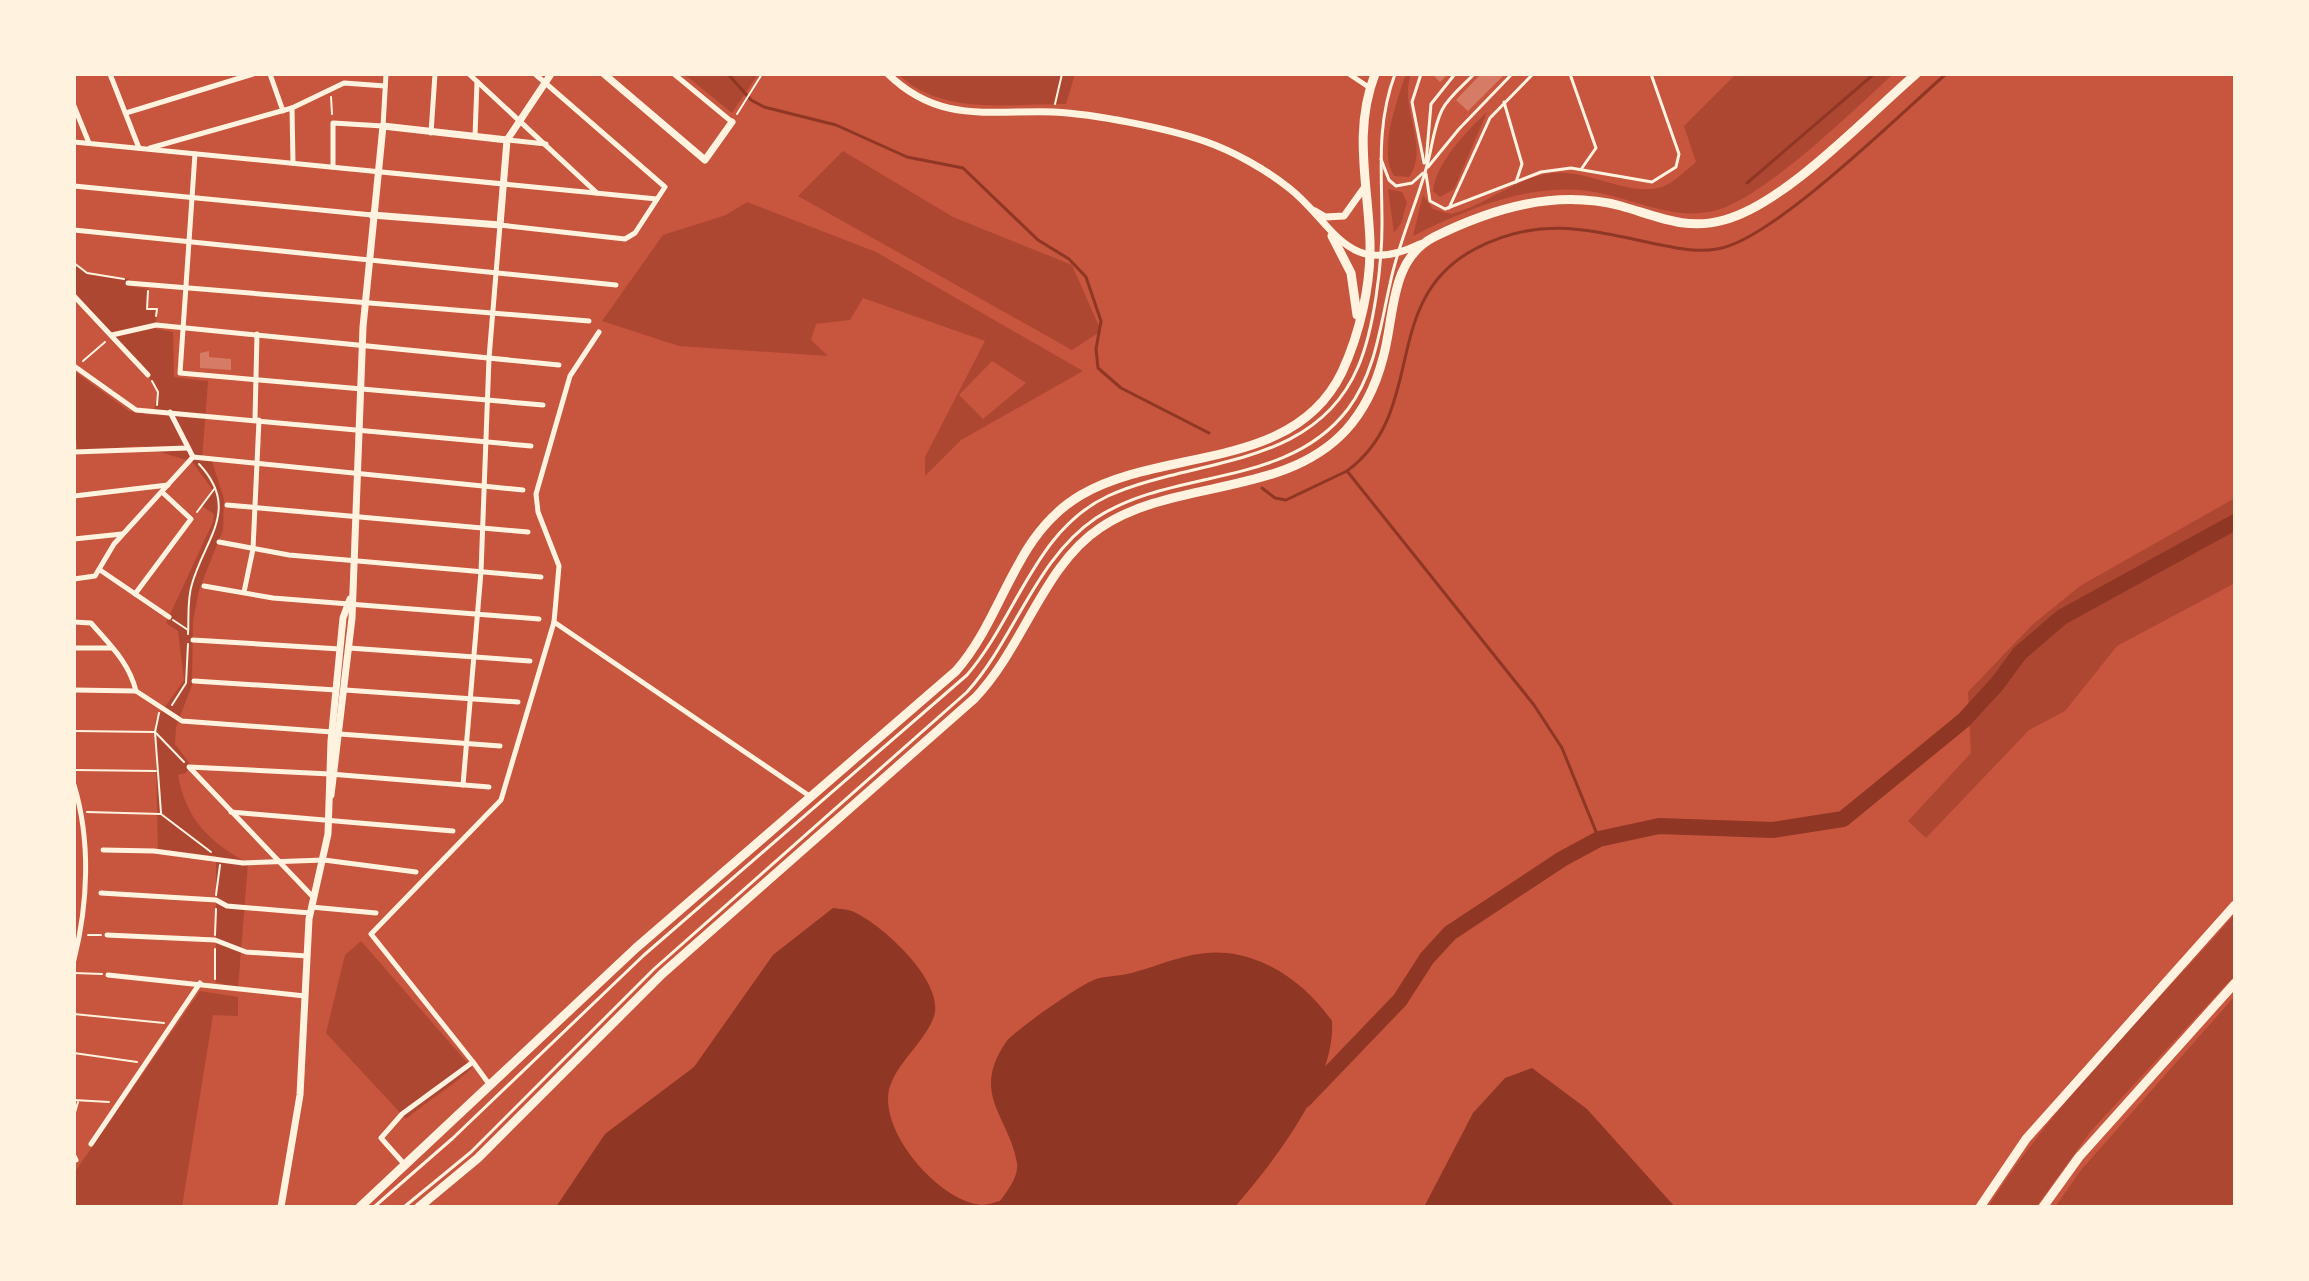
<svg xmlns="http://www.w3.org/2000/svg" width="2309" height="1281" viewBox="0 0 2309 1281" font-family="'Exo 2',sans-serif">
<rect width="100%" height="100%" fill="#c8553d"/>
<g fill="#ae4732" fill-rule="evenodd">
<polygon points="684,74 758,74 732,113"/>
<path d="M898 74H1075L1066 104C1009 103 944 117 898 74Z"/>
<path d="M1406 74H1411C1398 108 1431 147 1409 177L1394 176C1378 150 1397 101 1406 74Z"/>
<path d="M1736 74H1893C1854 110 1763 199 1714 211 1670 221 1632 197 1588 191 1528 183 1465 210 1413 236L1423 195 1433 209 1451 214C1483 206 1509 183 1541 175 1583 164 1625 198 1662 187 1674 183 1686 170 1696 162L1684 126Z"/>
<path d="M1487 112 1454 189 1440 197 1433 191C1436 162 1467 131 1487 112Z"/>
<polygon points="843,151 953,217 1072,265 1101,331 1072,350 798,196"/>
<polygon points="1388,189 1402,192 1407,202 1401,223 1394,233"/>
<path d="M747 202 876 252 1083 371 961 440 925 476V457L985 341 863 298 850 320 816 324 811 340 828 356 679 346 602 321 663 235 726 215ZM992 361 1026 383 983 419 959 395Z"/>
<path d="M74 263 87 273 129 279 128 286 149 289 147 308 157 309 156 329 173 332 174 377 208 381 202 460 212 461 224 499 223 530 199 590 193 621 192 685 176 727 175 744 190 764 186 773 178 775C186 819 209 842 248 863L238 989 216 982V856L158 849 155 721 184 680 178 631 166 623 213 522 214 514 202 506 213 490 192 462 142 446 78 451 74 431V371L129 411 153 415 158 392 148 375 74 296Z"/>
<polygon points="2235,498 2235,583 2117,646 2065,711 2029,730 1926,838 1908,821 1971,753 1968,692 2032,625 2080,586"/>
<path d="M2235 914V975L2091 1131 2036 1207H1988C2056 1099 2151 1010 2235 914Z"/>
<path d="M361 941 472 1068C452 1087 428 1100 406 1119L326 1033 345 955Z"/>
<polygon points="200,991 238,997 238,1016 213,1015 182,1207 74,1207 74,1173"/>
<polygon points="2235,996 2235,1207 2055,1207 2081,1170"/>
</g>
<g fill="#8f3625">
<path d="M833 908C840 909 850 909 856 913 885 927 948 985 933 1019 923 1043 899 1061 890 1086 876 1129 939 1202 982 1205 988 1205 995 1202 1000 1201 1008 1190 1019 1176 1017 1163 1009 1116 970 1095 1006 1042 1015 1030 1081 984 1096 979 1106 976 1117 976 1127 974 1161 966 1191 949 1227 953 1271 958 1308 987 1332 1021 1336 1083 1274 1161 1235 1207H556L605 1134 694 1067 773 955Z"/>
<polygon points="1532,1068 1587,1109 1675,1207 1424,1207 1473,1113 1505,1078"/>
</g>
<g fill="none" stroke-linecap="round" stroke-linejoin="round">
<g stroke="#8f3625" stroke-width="3">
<polyline points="728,74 751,100 764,107 836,125 907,157 963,168 1038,240 1069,259 1086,277 1101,321 1096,349 1098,368 1121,388 1209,433"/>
<polyline points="1747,183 1874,74"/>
<path d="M1347 471C1429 411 1378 300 1475 249 1537 216 1587 229 1651 243 1673 247 1694 253 1717 249 1772 241 1899 115 1946 74"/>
<polyline points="1262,488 1275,498 1286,500 1347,471 1534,705 1562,748 1599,839"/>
</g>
<polyline stroke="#8f3625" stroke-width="16" points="1304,1100 1400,1000 1427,958 1450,933 1562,859 1599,839 1659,826 1773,830 1843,819 1964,720 1997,684 2020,653 2062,617 2235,522"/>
</g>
<g fill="#d67c66">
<polygon points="1432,74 1448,74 1440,82"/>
<polygon points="1481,74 1505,74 1468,111 1456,100"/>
<polygon points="209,351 209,357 231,359 231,370 200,368 200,353"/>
</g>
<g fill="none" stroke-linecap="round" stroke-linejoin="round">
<g stroke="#fff3e0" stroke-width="2">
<polyline points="331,97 332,114"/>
<polyline points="1055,104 1062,74"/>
<polyline points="737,114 762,74"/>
<polyline points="74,263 87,273 124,279"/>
<polyline points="148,291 147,309 157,309 156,316"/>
<polyline points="83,361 105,342"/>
<polyline points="152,381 158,392 157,405"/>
<polyline points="197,512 215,488"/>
<polyline points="173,620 188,630"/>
<path d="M188 634C189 618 187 599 192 584 205 538 241 509 199 464"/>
<polyline points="172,705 186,683 188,644"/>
<polyline points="159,713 155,732 161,813"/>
<polyline points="74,731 155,732 184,762"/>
<polyline points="74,770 156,771"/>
<polyline points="87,812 161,814"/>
<polyline points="161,814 211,852"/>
<polyline points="216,895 220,865"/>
<polyline points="88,935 101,935"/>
<polyline points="215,935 216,909"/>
<polyline points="74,973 102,974"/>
<polyline points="215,979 215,949"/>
<polyline points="74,1014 164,1023"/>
<polyline points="74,1053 137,1062"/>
<polyline points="74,1100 109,1102"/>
<polyline points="74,1116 78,1102"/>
</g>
<g stroke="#fff3e0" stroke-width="3">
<polyline points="1421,74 1412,102 1424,163"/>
<polyline points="1570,74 1596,148 1582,168"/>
<polyline points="1504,102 1522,164 1516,182"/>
<polyline points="1381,159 1389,180 1396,186 1412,183 1423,173"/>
<polyline points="1426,163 1431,104 1455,74"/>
<polyline points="1428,167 1459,129 1512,74"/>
<polyline points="1426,174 1430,201 1445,209 1541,172 1571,168 1652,182 1676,167 1679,154 1651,74"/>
<polyline points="1449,208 1490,118 1533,74"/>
<path d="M374 1207 453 1138 644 955 967 675C1017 617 1035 530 1108 496 1194 457 1314 470 1358 367 1374 330 1382 265 1382 224 1382 171 1376 125 1395 74"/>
<path d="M404 1207 471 1152 654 969 967 692C1015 639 1035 559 1096 518 1174 467 1287 489 1348 409 1375 373 1380 328 1390 284 1398 244 1415 208 1426 169 1432 150 1433 128 1442 110 1449 96 1464 85 1474 74"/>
</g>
<g stroke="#fff3e0" stroke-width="5">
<polyline points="110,74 139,148"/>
<polyline points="270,74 283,111"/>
<polyline points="469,74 597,193"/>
<polyline points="674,74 732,122"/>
<polyline points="1349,74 1370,88"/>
<polyline points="74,106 89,143"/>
<polyline points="292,108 293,163"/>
<polyline points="126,113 253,74"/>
<polyline points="431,133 435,74"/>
<polyline points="475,136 477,82"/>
<polyline points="507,140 546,144"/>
<polyline points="74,142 657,199"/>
<polyline points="150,148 292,108 344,83 385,86"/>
<polyline points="195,154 180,373 543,405"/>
<polyline points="333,167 333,123 383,126 386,74"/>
<polyline points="74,186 372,215"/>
<polyline points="74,230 616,285"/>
<polyline points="128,283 589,321"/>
<polyline points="74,296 148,375"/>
<polyline points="112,335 156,325 559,365"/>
<polyline points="74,366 136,410 531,446"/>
<polyline points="170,412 193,457"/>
<polyline points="255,419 257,334"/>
<polyline points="74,452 187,448"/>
<polyline points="193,457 523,490"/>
<polyline points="74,496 168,485"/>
<polyline points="227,505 528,532"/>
<polyline points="74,539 122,534"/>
<polyline points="219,542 289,555 541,577"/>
<polyline points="100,570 169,617"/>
<polyline points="74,579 95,576 114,544 193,457"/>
<polyline points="204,586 273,598 539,619"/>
<polyline points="244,592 253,549 259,420"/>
<polyline points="135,594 191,519 162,492"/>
<path d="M74 622 91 623C109 644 129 662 136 691"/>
<polyline points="554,622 811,797"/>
<polyline points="193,640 340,649"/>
<polyline points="74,648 112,648"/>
<polyline points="349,648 530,661"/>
<polyline points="194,681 336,690"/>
<polyline points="74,690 136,691 182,721 332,732"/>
<polyline points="345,690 518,702"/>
<polyline points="340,734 500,746"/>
<polyline points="189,767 330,774 489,787"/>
<polyline points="190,768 313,897"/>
<path d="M74 785C91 841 88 904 74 960"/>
<polyline points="463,785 481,572 489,358 500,225 625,239 635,233 665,187 535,74"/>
<polyline points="231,812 453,831"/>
<polyline points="103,850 154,851 243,863 324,860 416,872"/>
<polyline points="101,893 216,900 227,906 310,913"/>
<polyline points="311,907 376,913"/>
<polyline points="107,935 215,940 246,952 307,956"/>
<polyline points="108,975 305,996"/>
<polyline points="473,1062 489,1084"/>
<polyline points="91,1144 200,983"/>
<polyline points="74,1156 76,1160"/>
<polyline points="405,1165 381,1138 402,1114 473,1062 371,934 501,800 554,622 559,566 538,512 536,494 570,376 599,332"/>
</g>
<g stroke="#fff3e0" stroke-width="7">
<polyline points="604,74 705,160 732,122"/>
<path d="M888 74C939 124 990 110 1054 112 1094 114 1166 128 1204 141 1233 151 1265 169 1289 188 1334 223 1346 280 1420 244"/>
<polyline points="1315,211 1325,217 1344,216 1364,188"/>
<polyline points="372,215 500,225 507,140 551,74"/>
<polyline points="331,795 352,618 363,327 383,126 507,140"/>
<polyline points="281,1207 300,1095 309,919 328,834 331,741 343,618 350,599"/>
</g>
<g stroke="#fff3e0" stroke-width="9">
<polyline points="1332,236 1351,273 1357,315"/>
<path d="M360 1207 636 948 956 671C1005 615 1013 535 1081 495 1163 447 1294 472 1342 372 1360 333 1371 285 1370 242 1368 183 1353 131 1375 74"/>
<path d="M419 1207 478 1158 662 974 975 698C1023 648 1044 565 1100 528 1173 478 1284 498 1346 430 1365 409 1376 385 1383 358 1395 316 1389 260 1434 237 1493 208 1556 189 1621 206 1657 216 1686 231 1724 220 1785 204 1866 117 1916 74"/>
</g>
<g stroke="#fff3e0" stroke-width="9">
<polyline points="1980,1207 2026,1139 2235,905"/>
<polyline points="2043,1207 2079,1157 2235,983"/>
</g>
</g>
<rect width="2309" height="1281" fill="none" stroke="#fff3e0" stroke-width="152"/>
</svg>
